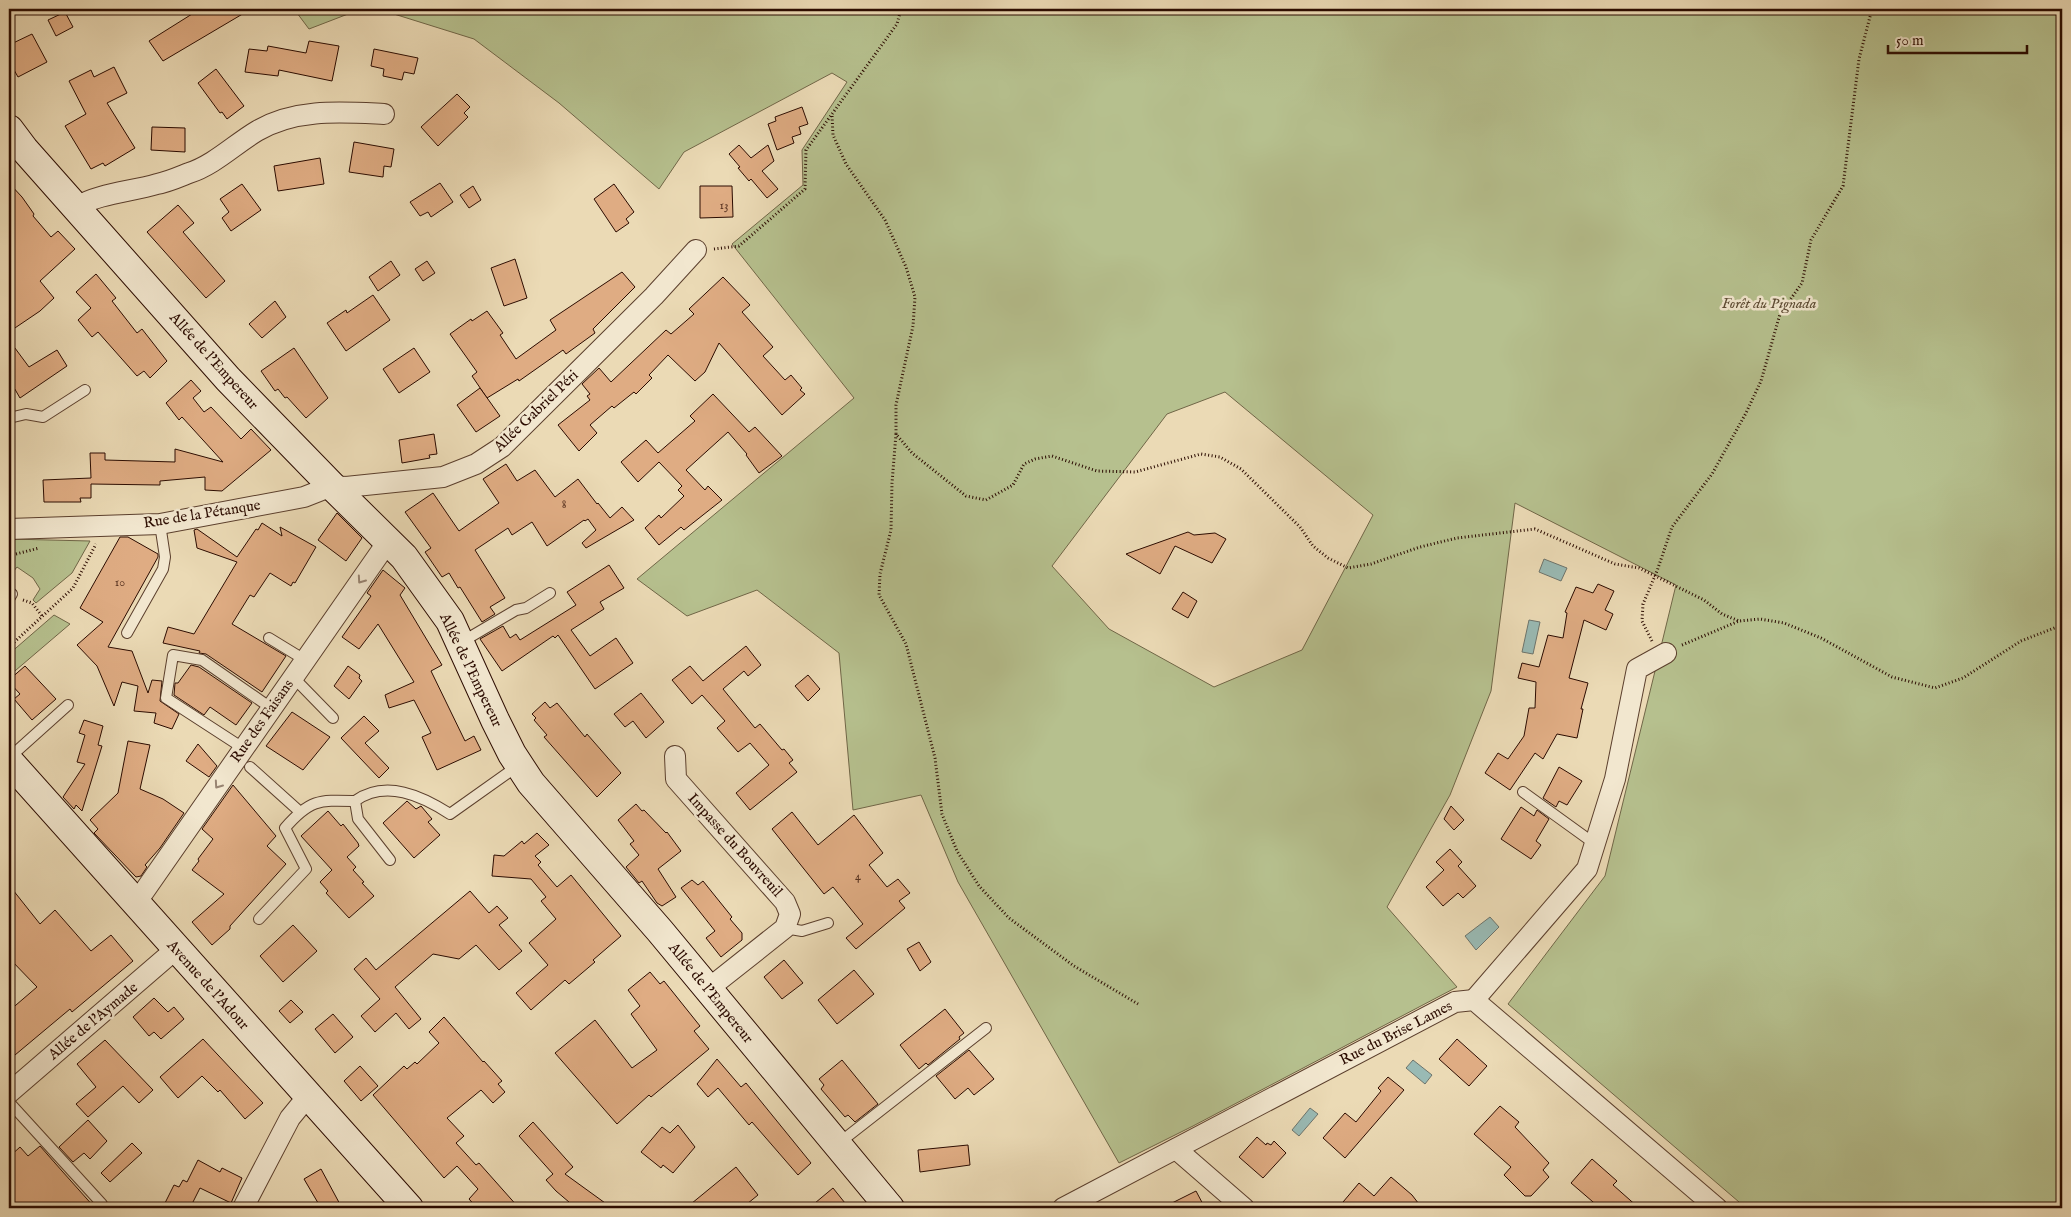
<svg xmlns="http://www.w3.org/2000/svg" width="2071" height="1217" viewBox="0 0 2071 1217" font-family="'IM FELL English',serif">
<rect width="100%" height="100%" fill="#ebdab5"/>
<filter id="stains"><feTurbulence type="fractalNoise" baseFrequency=".004" numOctaves="4"/><feColorMatrix values="0 0 0 0 .2 0 0 0 0 .09 0 0 0 0 .02 0 0 0 .5 -.17"/></filter>
<radialGradient id="worn" r=".72"><stop offset=".6" stop-color="#630" stop-opacity="0"/><stop offset="1" stop-color="#630" stop-opacity=".3"/></radialGradient>
<g fill="#b6c08e" stroke="#706647" fill-rule="evenodd">
<polygon points="294,9 361,9 309,29"/>
<path d="M378 9H2062V1208H1746L1508 1004 1605 876 1676 585 1515 503 1491 691 1450 795 1387 907 1457 987 1193 1126 1119 1163 958 882 921 795 853 810 839 653 757 590 687 616 637 579 854 398 732 244 803 185 802 150 847 82 832 73 684 152 659 189 559 103 474 39ZM1225 392 1373 515 1302 650 1214 687 1109 629 1052 566 1167 414Z"/>
<polygon points="9,539 90,541 72,573 36,603 33,600 40,589 33,578 17,567 9,577"/>
<polygon points="54,615 70,624 9,676 9,654"/>
</g>
<g fill="#99bab4" stroke="#6d746c">
<polygon points="1544,559 1567,568 1561,581 1539,572"/>
<polygon points="1529,620 1540,622 1533,654 1522,652"/>
<polygon points="1490,917 1499,927 1476,950 1465,936"/>
<polygon points="1413,1060 1432,1075 1425,1084 1406,1068"/>
<polygon points="1310,1108 1318,1114 1299,1136 1292,1130"/>
</g>
<g fill="#dfac83" stroke="#2b0b00">
<polygon points="200,9 251,9 163,61 149,41"/>
<polygon points="65,12 73,27 56,36 48,20"/>
<polygon points="32,34 47,62 18,77 9,61 9,45"/>
<polygon points="309,41 339,46 332,81 279,70 278,76 245,72 249,49 267,51 268,46 306,53"/>
<polygon points="374,49 418,58 414,74 404,72 402,80 383,76 384,69 371,66"/>
<polygon points="114,67 127,93 107,103 135,148 105,166 103,163 91,169 65,126 86,114 69,81 91,70 94,77"/>
<polygon points="216,69 244,106 227,119 222,112 220,113 198,83"/>
<polygon points="457,94 470,107 464,113 468,117 438,146 421,127"/>
<polygon points="802,107 808,124 799,127 801,134 792,137 794,143 777,150 768,124 776,121 775,117"/>
<polygon points="152,127 185,128 185,152 151,150"/>
<polygon points="354,142 394,149 391,167 384,166 383,177 349,172"/>
<polygon points="739,145 751,158 768,145 774,161 762,171 778,189 767,198 751,179 749,181 738,168 740,167 729,154"/>
<polygon points="320,158 324,184 278,191 274,166"/>
<polygon points="9,183 22,197 34,214 33,216 51,237 58,231 75,249 40,281 54,298 40,311 9,332"/>
<polygon points="440,183 453,202 431,217 428,212 420,216 410,202"/>
<polygon points="242,184 261,210 231,231 222,218 229,212 220,199"/>
<polygon points="614,184 634,212 626,219 629,223 616,232 594,199"/>
<polygon points="473,186 481,200 469,208 460,195"/>
<polygon points="700,186 732,186 733,217 700,218"/>
<polygon points="178,205 194,223 183,232 225,281 206,298 147,232"/>
<polygon points="515,259 527,298 504,306 491,268"/>
<polygon points="391,261 400,275 378,291 369,277"/>
<polygon points="427,261 435,273 423,281 415,269"/>
<polygon points="622,272 635,287 593,329 595,333 566,354 563,350 519,381 518,379 487,398 472,376 477,372 450,334 471,319 472,321 487,311 503,333 500,335 516,359 556,330 550,320"/>
<polygon points="96,274 116,298 112,301 137,333 142,329 167,361 150,378 144,371 137,376 98,332 92,337 78,320 91,308 76,292"/>
<polygon points="723,277 750,305 742,312 773,347 763,356 785,380 791,375 802,388 800,390 805,394 782,415 719,343 705,372 695,381 668,355 649,375 652,378 636,394 634,392 614,408 612,406 590,425 597,433 579,451 558,425 590,400 587,396 590,394 582,384 599,368 611,382 666,330 671,334 694,314 689,309"/>
<polygon points="373,295 390,320 346,351 327,323 346,310 347,313"/>
<polygon points="275,301 286,317 262,338 249,324"/>
<polygon points="9,340 29,367 57,350 67,366 20,398 9,379"/>
<polygon points="294,348 328,398 306,418 287,397 285,398 278,389 275,391 261,371"/>
<polygon points="414,348 430,372 399,393 383,369"/>
<polygon points="191,380 201,391 193,398 204,412 211,407 241,439 251,429 271,450 222,491 205,490 205,477 160,481 160,485 91,484 91,498 80,498 81,502 44,502 43,480 91,478 90,453 105,453 105,460 175,462 175,449 223,462 182,417 179,420 166,403"/>
<polygon points="480,388 500,416 476,432 457,405"/>
<polygon points="713,394 749,432 755,427 782,456 759,473 746,455 747,454 728,432 686,470 705,490 708,486 722,500 684,530 681,527 659,545 645,528 659,515 661,518 684,496 678,490 682,486 659,462 638,482 621,462 646,440 658,453 695,421 690,416"/>
<polygon points="434,434 437,454 429,455 430,458 402,463 399,440"/>
<polygon points="506,464 517,481 535,470 555,497 578,479 597,504 598,503 610,518 622,507 634,520 586,548 582,543 596,530 588,519 585,521 584,520 547,546 532,522 512,535 508,528 475,550 505,598 490,607 495,614 482,622 460,587 458,588 449,573 442,577 425,552 431,548 405,512 433,493 459,531 499,503 483,479"/>
<polygon points="337,513 362,538 346,561 318,540"/>
<polygon points="262,523 282,536 280,527 316,547 295,583 293,582 291,586 270,573 254,597 250,595 232,624 286,656 262,692 206,654 199,653 200,651 163,643 168,627 194,634 237,562 197,548 194,530 197,529 237,557 256,529 258,530"/>
<polygon points="1188,532 1194,535 1215,533 1226,539 1212,563 1175,546 1160,574 1126,554"/>
<polygon points="120,537 128,537 158,554 158,557 108,647 132,651 148,693 152,680 162,681 160,701 179,714 172,729 154,723 156,713 134,711 138,686 122,682 114,706 97,666 77,645 103,622 80,608"/>
<polygon points="609,565 624,588 600,602 604,609 571,630 590,656 616,638 633,663 595,689 558,635 555,638 553,636 502,671 480,639 503,626 510,638 516,634 520,640 576,605 567,592"/>
<polygon points="383,570 405,588 400,595 442,665 431,671 465,741 474,736 481,750 437,770 422,737 431,733 414,700 389,708 385,695 414,682 378,624 359,649 342,637 371,596 367,593"/>
<polygon points="1598,584 1614,591 1605,610 1613,614 1606,630 1584,620 1569,678 1588,683 1581,709 1583,709 1577,738 1557,734 1543,759 1535,753 1510,790 1485,773 1498,753 1508,759 1524,736 1529,708 1535,708 1536,682 1518,678 1522,663 1539,667 1548,635 1563,638 1567,613 1565,612 1576,587 1593,593"/>
<polygon points="1183,592 1197,601 1188,618 1172,609"/>
<polygon points="746,646 761,665 748,676 744,671 723,689 755,728 760,724 782,750 784,749 793,760 789,763 797,772 750,810 736,793 769,765 750,743 738,752 717,728 725,721 702,695 692,704 672,680 690,666 703,681"/>
<polygon points="191,665 199,667 252,703 236,725 210,707 204,715 174,695 175,683 178,683"/>
<polygon points="25,666 56,699 32,720 14,699 20,694 9,682 9,680"/>
<polygon points="348,666 360,675 359,678 362,681 349,699 334,686"/>
<polygon points="808,675 820,689 808,701 795,686"/>
<polygon points="641,693 664,722 646,738 633,721 625,727 614,714"/>
<polygon points="545,702 550,708 557,703 585,737 587,734 621,773 597,797 544,737 547,735 534,720 536,718 532,714"/>
<polygon points="292,712 330,737 303,770 266,746"/>
<polygon points="364,716 379,731 365,743 389,768 379,778 341,738"/>
<polygon points="84,720 103,726 98,745 102,746 82,811 76,805 74,809 63,797 85,764 77,762 85,735 79,733"/>
<polygon points="128,741 150,745 140,789 163,799 184,813 160,848 145,865 147,867 141,876 136,877 94,833 98,829 90,820 118,793"/>
<polygon points="198,744 217,766 209,777 186,761"/>
<polygon points="1559,767 1582,781 1567,805 1559,801 1556,807 1543,798"/>
<polygon points="233,785 276,836 267,846 286,864 230,926 230,929 212,945 192,922 224,894 192,870 199,861 198,859 213,839 202,829"/>
<polygon points="407,801 416,809 421,806 432,819 428,822 440,835 414,858 383,823"/>
<polygon points="636,804 642,811 644,810 666,833 667,832 681,851 658,869 676,897 662,906 657,903 642,881 639,883 626,867 639,855 630,844 634,841 618,820"/>
<polygon points="1451,806 1464,820 1454,830 1444,819"/>
<polygon points="1521,807 1534,816 1537,810 1549,819 1536,841 1541,845 1531,859 1501,839"/>
<polygon points="328,811 341,826 343,824 358,843 359,846 347,857 356,867 353,870 364,882 362,883 374,896 349,918 326,893 328,891 320,882 332,870 301,836"/>
<polygon points="792,812 818,845 854,815 883,853 869,865 887,887 898,879 910,893 899,901 905,908 856,949 846,938 863,924 833,887 824,894 772,829"/>
<polygon points="537,833 549,845 535,856 541,862 538,865 557,887 571,875 621,936 593,960 595,962 569,984 565,980 531,1010 516,993 548,965 529,943 556,919 541,901 546,897 531,879 492,876 494,855 504,856 522,841 524,844"/>
<polygon points="1450,849 1462,862 1458,866 1476,886 1463,898 1458,893 1443,906 1426,887 1444,870 1436,862"/>
<polygon points="692,880 698,885 703,881 732,917 730,919 742,933 742,940 721,957 706,938 715,931 681,888"/>
<polygon points="9,885 40,924 55,910 91,951 111,935 133,961 72,1012 70,1009 15,1055 9,1047 9,1011 37,987 9,958"/>
<polygon points="470,891 489,913 497,906 508,918 499,925 522,951 499,970 476,945 459,959 433,954 395,987 421,1019 409,1029 396,1013 375,1032 361,1016 380,999 354,969 366,958 376,970"/>
<polygon points="293,925 317,951 283,982 260,956"/>
<polygon points="919,942 931,962 920,971 907,949"/>
<polygon points="784,960 803,983 782,999 764,977"/>
<polygon points="854,970 874,994 837,1024 818,1000"/>
<polygon points="650,972 660,984 664,981 700,1026 694,1031 709,1049 651,1097 649,1095 617,1124 555,1053 595,1020 632,1068 657,1050 631,1014 640,1006 628,990"/>
<polygon points="154,998 168,1012 174,1007 184,1019 161,1039 154,1032 149,1036 133,1017"/>
<polygon points="291,1000 303,1012 290,1023 279,1011"/>
<polygon points="945,1009 964,1033 959,1037 960,1039 928,1065 926,1063 919,1069 900,1045"/>
<polygon points="333,1014 353,1037 335,1053 315,1029"/>
<polygon points="444,1017 483,1062 484,1061 502,1081 498,1084 505,1092 493,1103 481,1090 447,1118 464,1136 456,1143 476,1165 479,1163 519,1208 477,1208 469,1199 478,1189 457,1166 444,1178 373,1095 404,1066 407,1069 415,1062 417,1064 439,1043 429,1032"/>
<polygon points="203,1039 263,1103 245,1119 220,1090 218,1092 202,1076 178,1098 160,1077"/>
<polygon points="1457,1039 1487,1066 1469,1086 1439,1059"/>
<polygon points="105,1040 153,1090 139,1103 123,1086 88,1117 76,1104 96,1087 77,1064"/>
<polygon points="969,1050 994,1079 974,1095 968,1088 955,1099 936,1076"/>
<polygon points="717,1059 741,1087 746,1083 811,1163 798,1175 752,1122 749,1125 718,1088 708,1097 697,1084"/>
<polygon points="842,1060 878,1104 855,1122 848,1115 845,1117 821,1089 824,1085 819,1079"/>
<polygon points="360,1066 378,1086 361,1101 344,1081"/>
<polygon points="1388,1077 1404,1090 1345,1158 1323,1138 1345,1113 1356,1122 1381,1091 1378,1088"/>
<polygon points="1500,1106 1519,1122 1515,1127 1549,1163 1543,1170 1549,1177 1531,1196 1525,1196 1504,1175 1511,1167 1474,1134"/>
<polygon points="88,1120 107,1141 90,1159 84,1153 73,1162 59,1147"/>
<polygon points="533,1122 573,1167 565,1174 612,1208 576,1208 556,1191 546,1180 553,1174 519,1136"/>
<polygon points="678,1125 695,1147 673,1173 663,1165 661,1168 641,1152 662,1127 670,1133"/>
<polygon points="1257,1137 1266,1145 1267,1143 1271,1145 1274,1141 1286,1153 1263,1178 1239,1157"/>
<polygon points="132,1143 142,1153 110,1182 101,1173"/>
<polygon points="968,1145 970,1165 920,1172 918,1150"/>
<polygon points="40,1146 62,1171 95,1208 9,1208 9,1157 20,1147 28,1156"/>
<polygon points="1592,1159 1617,1181 1613,1185 1639,1208 1600,1208 1571,1183"/>
<polygon points="198,1160 220,1172 222,1168 242,1178 231,1203 200,1188 190,1208 165,1208 167,1204 165,1203 174,1185 179,1187 183,1180 187,1182"/>
<polygon points="736,1167 758,1195 742,1208 686,1208"/>
<polygon points="321,1169 342,1208 321,1208 304,1179"/>
<polygon points="1391,1177 1412,1195 1422,1208 1338,1208 1359,1183 1374,1196"/>
<polygon points="833,1188 849,1208 809,1208"/>
<polygon points="1196,1191 1205,1208 1162,1208"/>
</g>
<g fill="none" stroke-linecap="round" stroke-linejoin="round">
<defs>
<g id="lane">
<polyline points="9,418 26,414 43,417 85,390"/>
<polyline points="9,599 12,594"/>
<polyline points="127,633 163,569 165,557 160,524"/>
<polyline points="269,638 305,660"/>
<polyline points="460,643 516,610 526,608 550,593"/>
<polyline points="293,677 333,718"/>
<polyline points="243,748 166,698 173,655 202,660 271,708"/>
<polyline points="9,758 68,705"/>
<polyline points="250,767 299,811"/>
<polyline points="1523,792 1595,844"/>
<path d="M390 860 358 819 355 801C386 779 422 796 450 814L519 765"/>
<path d="M259 919 306 869 285 828C310 799 319 800 355 801"/>
<polyline points="785,928 802,931 828,923"/>
<polyline points="9,1102 102,1204"/>
<polyline points="839,1143 986,1028"/>
</g>
<g id="street">
<path d="M76 207C100 193 130 192 157 184 168 182 179 177 189 173 214 165 235 144 257 131 296 108 342 112 384 114"/>
<polyline points="9,529 160,524 304,497 332,486 346,487 443,477 476,464 502,447 654,296 696,250"/>
<polyline points="675,756 676,779 785,902 790,914 785,928 708,989"/>
<polyline points="136,903 389,540"/>
<polyline points="1474,1000 1587,869 1615,779 1637,669 1666,653"/>
<polyline points="9,1093 176,949"/>
<polyline points="1176,1149 1244,1208"/>
<polyline points="243,1208 290,1118 308,1096"/>
<polyline points="1063,1208 1455,1002 1474,1000 1717,1208"/>
</g>
<g id="secondary">
<polyline points="9,129 24,149 228,379 332,486 404,557 450,621 495,720 512,754 531,783 660,931 890,1208"/>
<polyline points="9,761 409,1208"/>
</g>
</defs>
<use href="#lane" stroke="#5b3f2d" stroke-width="12"/>
<use href="#street" stroke="#5b3f2d" stroke-width="22"/>
<use href="#secondary" stroke="#2b0b00" stroke-width="30"/>
<g stroke="#2b0b00" stroke-width="3" stroke-dasharray="1 2.5" stroke-linecap="butt">
<polyline points="832,116 833,135 846,164 885,220 906,267 915,297 913,326 896,405 896,434 912,453 966,496 986,500 1013,485 1024,464 1035,459 1052,456 1097,471 1135,472 1201,454 1220,457 1241,469 1300,527 1313,546 1328,558 1348,568 1371,564 1420,547 1457,538 1535,529 1615,564 1639,568 1704,600 1722,614 1739,621"/>
<polyline points="714,249 739,246 805,189 806,150 897,24 901,9"/>
<polyline points="896,434 892,483 891,530 880,574 879,595 906,644 935,758 942,814 957,851 979,886 1009,918 1074,966 1138,1004"/>
<polyline points="9,554 16,554 39,548"/>
<polyline points="23,600 32,603 42,616"/>
<polyline points="1652,641 1642,621 1643,604 1657,571 1672,527 1712,474 1746,413 1761,381 1780,314 1802,283 1811,240 1843,186 1859,59 1872,9"/>
<polyline points="1682,645 1739,621 1760,619 1784,623 1821,638 1892,677 1935,688 1963,678 2021,641 2062,625"/>
<polyline points="9,647 73,588 96,544"/>
<polyline points="2062,1001 2059,1025 2062,1042"/>
</g>
<use href="#lane" stroke="#f2e7cf" stroke-width="10"/>
<use href="#street" stroke="#f2e7cf" stroke-width="20"/>
<use href="#secondary" stroke="#f2e7cf" stroke-width="28"/>
</g>
<defs><path id="oneway-chevron" d="M-2-3.5L2.5 0L-2 3.5" fill="none" stroke-width="1.6" stroke-linecap="round" stroke-linejoin="round" transform="scale(1.25)"/></defs>
<g stroke="#988472">
<use href="#oneway-chevron" transform="translate(361 580) rotate(125)"/>
<use href="#oneway-chevron" transform="translate(218 785) rotate(125)"/>
</g>
<g text-anchor="middle" dominant-baseline="central" stroke-width="5" stroke-linejoin="round" paint-order="stroke">
<g font-size="12" fill="#583321">
<text x="724" y="205">13</text>
<text x="564" y="504">8</text>
<text x="120" y="582">10</text>
<text x="858" y="876">4</text>
</g>
<g font-size="15" font-style="italic" fill="#5c4a32" stroke="#f2e7cf">
<text x="1769" y="303">Forêt du Pignada</text>
</g>
<g font-size="15" fill="#2b0b00" stroke="#f2e7cf">
<text transform="translate(214 361) rotate(48)">Allée de l'Empereur</text>
<text transform="translate(536 411) rotate(-44)">Allée Gabriel Péri</text>
<text transform="translate(202 514) rotate(-9)">Rue de la Pétanque</text>
<text transform="translate(471 670) rotate(64)">Allée de l'Empereur</text>
<text transform="translate(262 721) rotate(-55)">Rue des Faisans</text>
<text transform="translate(735 845) rotate(48)">Impasse du Bouvreuil</text>
<text transform="translate(208 985) rotate(48)">Avenue de l'Adour</text>
<text transform="translate(711 993) rotate(51)">Allée de l'Empereur</text>
<text transform="translate(93 1021) rotate(-40)">Allée de l'Aymade</text>
<text transform="translate(1396 1033) rotate(-27)">Rue du Brise Lames</text>
</g>
</g>
<rect width="2071" height="1217" fill="none" stroke="#ebdab5" stroke-width="30"/>
<rect x="10" y="10" width="2051" height="1197" fill="none" stroke="#2b0b00" stroke-width="2.5"/>
<rect x="15" y="15" width="2041" height="1187" fill="none" stroke="#2b0b00"/>
<path d="M1888 45v8h139v-8" fill="none" stroke="#2b0b00" stroke-width="2.5"/>
<text x="1896" y="45" font-size="15" fill="#2b0b00" stroke="#f2e7cf" stroke-width="4" paint-order="stroke">50 m</text>
<rect width="100%" height="100%" filter="url(#stains)"/>
<rect width="100%" height="100%" fill="url(#worn)"/>
</svg>
